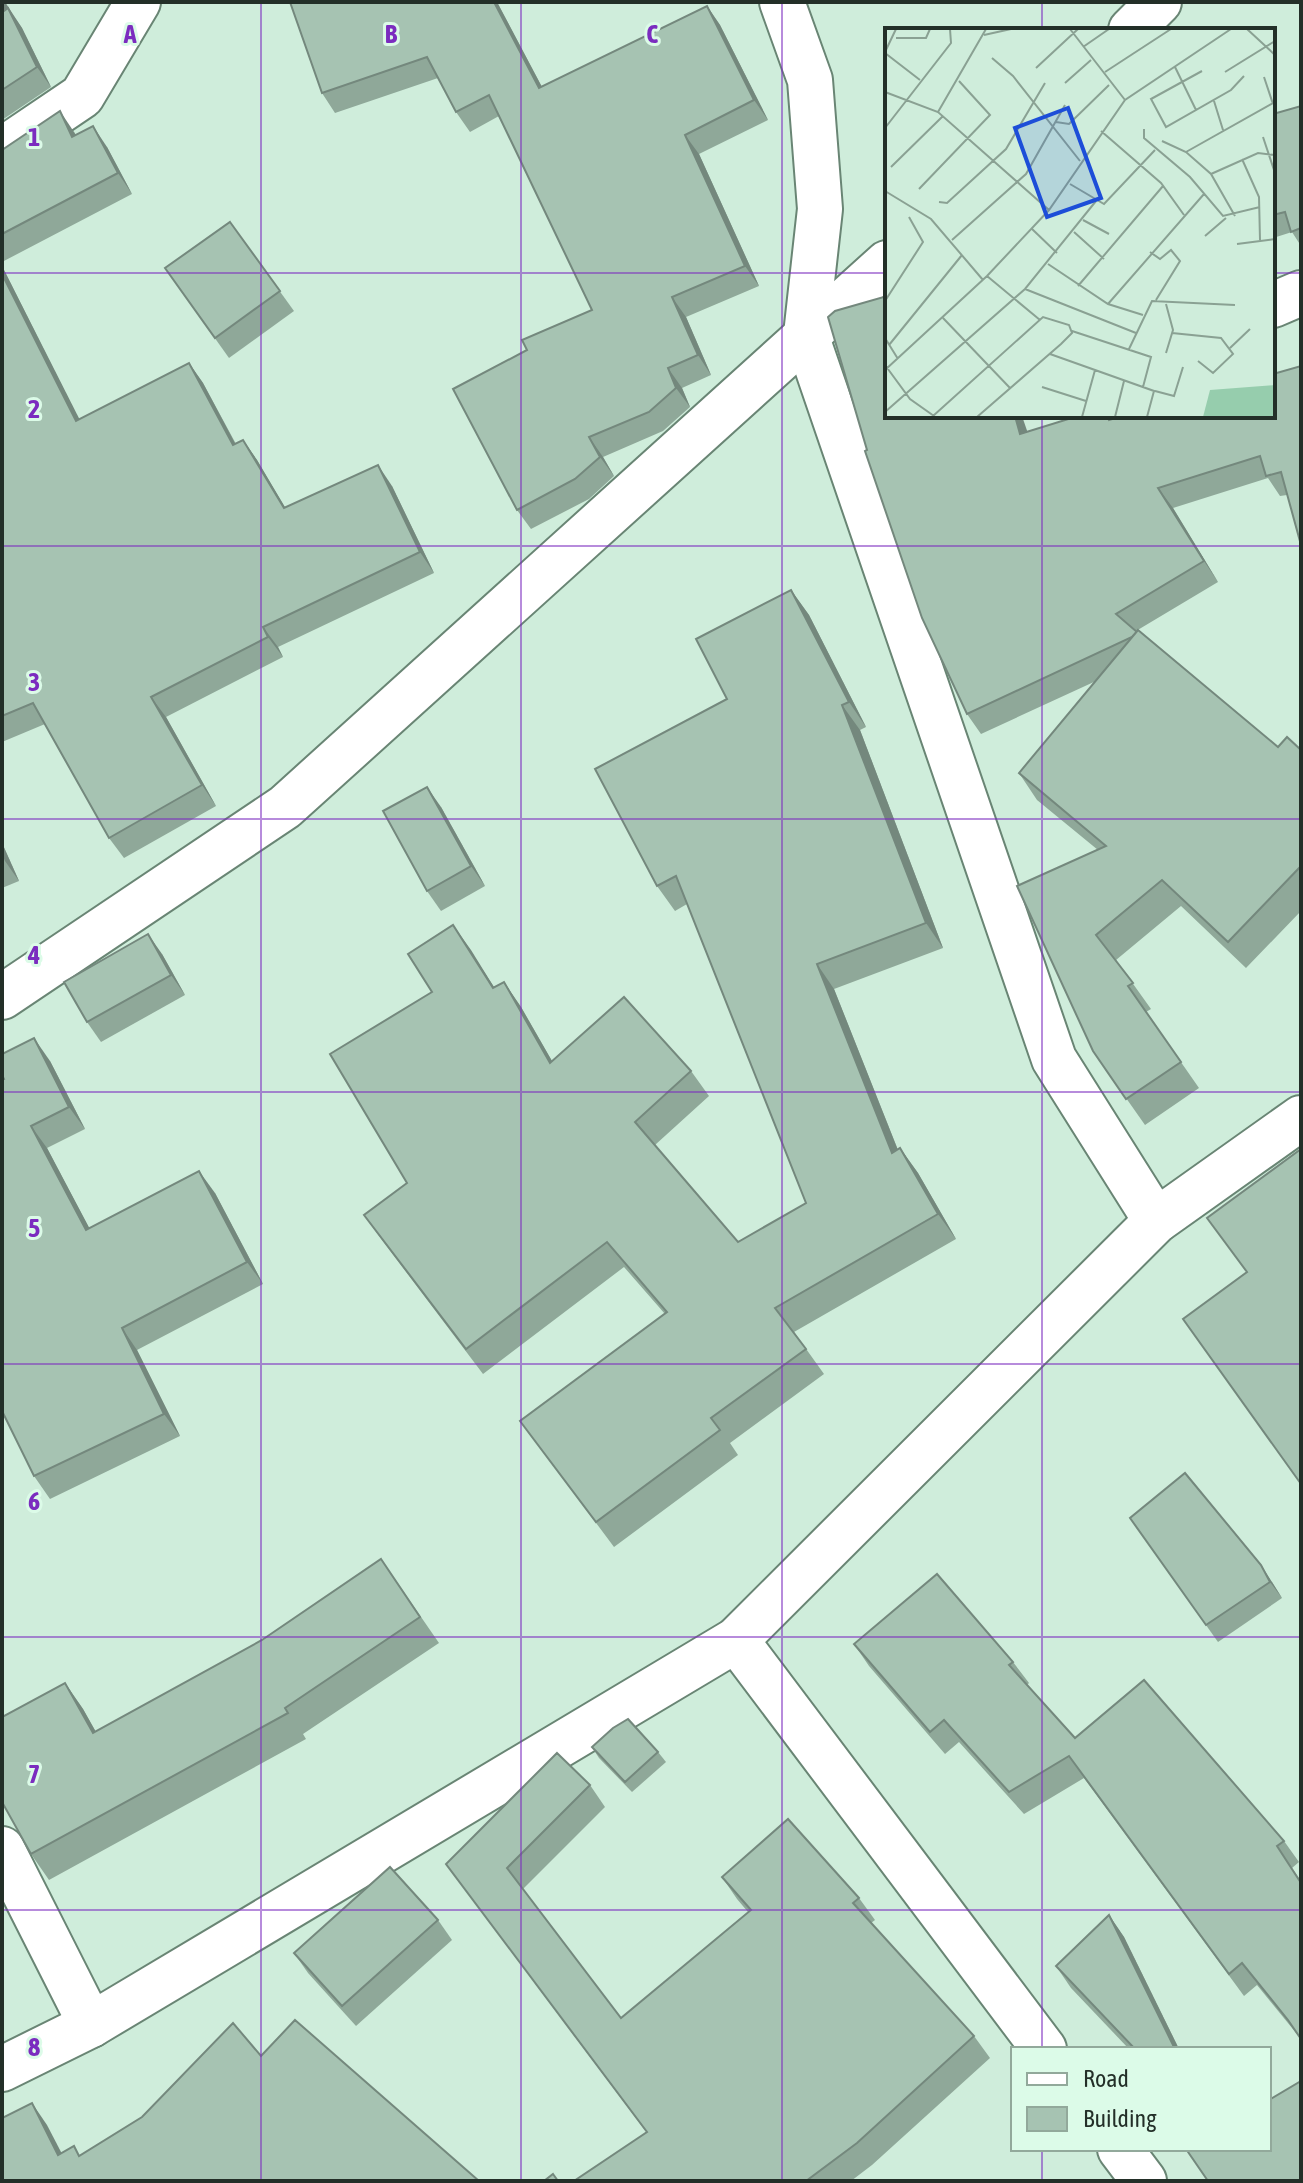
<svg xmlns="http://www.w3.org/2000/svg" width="1303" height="2183" viewBox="0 0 1303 2183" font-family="'Asap Condensed',sans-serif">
<rect width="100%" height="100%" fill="#cfeddb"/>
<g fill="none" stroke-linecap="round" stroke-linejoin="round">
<defs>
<g id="minor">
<polyline points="782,2 810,80 820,209 806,335 1054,1059 1156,1221"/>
<polyline points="1131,30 1159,2"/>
<polyline points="2,150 82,96 138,2"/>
<polyline points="1273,305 1301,293"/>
<polyline points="2,997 285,807 887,263"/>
<polyline points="736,1640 1044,2049"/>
<polyline points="2,1849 91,2025"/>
<polyline points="2,2069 91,2025 736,1640 1156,1221 1301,1118"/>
<polyline points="1120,2149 1144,2181"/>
</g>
</defs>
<use href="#minor" stroke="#698574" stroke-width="48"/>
<use href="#minor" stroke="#fff" stroke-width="44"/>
</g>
<g fill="#8fa899">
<polygon points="2,2 5,2 8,8 22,28 51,87 2,120"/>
<polygon points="290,2 497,2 542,87 707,6 720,25 768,120 699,154 759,286 686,317 711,375 682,388 690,407 663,431 603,457 614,476 589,499 531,529 517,510 527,350 592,310 499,116 470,132 456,112 438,78 335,113 322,93"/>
<polygon points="1301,106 1301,246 1292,232 1273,238 1273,114"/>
<polygon points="74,132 76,135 107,147 132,194 2,262 2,150"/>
<polygon points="230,222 294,311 229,358 165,268"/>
<polygon points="2,266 79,420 189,363 203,383 236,444 243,440 257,460 285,508 392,486 434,573 278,647 283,657 166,717 216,806 124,858 109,838 45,724 2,742"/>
<polygon points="1273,416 1287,495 1280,496 1268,478 1173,508 1218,582 1136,631 1278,747 1301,750 1301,911 1246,968 1181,906 1116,960 1151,1009 1146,1012 1199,1088 1145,1125 1093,1051 1098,850 1037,800 1019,773 1096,681 981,734 967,714 867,450 1027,432 1112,419"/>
<polygon points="791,590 809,615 866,727 860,730 943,948 834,989 898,1150 900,1148 918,1173 956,1239 794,1332 824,1374 730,1443 738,1455 614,1547 520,1421 665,1314 624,1267 483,1374 382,1240 364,1215 407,1183 432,992 453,925 494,987 504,982 521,1007 552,1061 691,1071 709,1096 655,1145 738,1242 806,1203 687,904 675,911 657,886 727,699"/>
<polygon points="441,807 485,886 441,911 427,891"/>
<polygon points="2,843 19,881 2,888"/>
<polygon points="162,954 185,995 101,1042 87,1022"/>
<polygon points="50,1061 85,1129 47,1148 89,1228 215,1193 263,1284 137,1350 180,1436 50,1499 34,1476 4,1415 2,1416 2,1080"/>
<polygon points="1130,1518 1272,1582 1282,1598 1218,1642"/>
<polygon points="381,1559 439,1643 303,1734 306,1739 49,1880 31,1854 65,1683 83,1709 96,1732 262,1640"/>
<polygon points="854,1644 1013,1662 1029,1683 1027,1685 1075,1738 1284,1841 1299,1862 1292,1868 1301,1881 1301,2039 1257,1985 1244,1996 1084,1778 1024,1814 959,1742 945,1754 869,1666"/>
<polygon points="592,1747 658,1752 666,1762 632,1792 599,1758"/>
<polygon points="590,1785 605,1807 523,1889 621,2018 748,1912 737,1899 722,1877 859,1898 875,1920 871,1923 974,2036 990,2058 872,2165 851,2181 574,2181 647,2133 446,1864"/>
<polygon points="1109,1915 1124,1937 1179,2049 1129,2049 1071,1988 1056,1966"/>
<polygon points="438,1920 452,1940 356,2026 308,1973 294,1953"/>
</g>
<g fill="#74887d">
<polygon points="2,2 5,2 22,28 51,87 37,67 4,11"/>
<polygon points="494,2 497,2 553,108 539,88"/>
<polygon points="707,6 720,25 768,120 754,100"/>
<polygon points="60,111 74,132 87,157 72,137"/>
<polygon points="93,126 107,147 132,194 118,173"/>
<polygon points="685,135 699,154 759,286 745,266"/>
<polygon points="2,266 91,442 76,421 2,274"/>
<polygon points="672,297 686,317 711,375 698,355"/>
<polygon points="189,363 203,383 247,466 233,445"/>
<polygon points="668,368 682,388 690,407 676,388"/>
<polygon points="1015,416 1022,416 1035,454 1020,434"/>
<polygon points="589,437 603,457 614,476 600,457"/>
<polygon points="243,440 257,460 298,529 284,508"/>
<polygon points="378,465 392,486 434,573 420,552"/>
<polygon points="1158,488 1173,508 1218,582 1204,561"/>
<polygon points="791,590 809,615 866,727 849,702"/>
<polygon points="263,627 278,647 283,657 268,637"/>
<polygon points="151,697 166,717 216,806 202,785"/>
<polygon points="842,705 860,730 943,948 926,923"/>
<polygon points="427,787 441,807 485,886 471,866"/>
<polygon points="2,843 19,881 5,861 2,854"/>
<polygon points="453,925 471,950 510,1013 493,988"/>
<polygon points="148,934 162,954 185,995 171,975"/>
<polygon points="817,964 834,989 909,1178 892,1153"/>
<polygon points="504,982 521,1007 568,1089 550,1063"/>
<polygon points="34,1038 50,1061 85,1129 69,1107"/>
<polygon points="31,1126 47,1148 102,1252 86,1230"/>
<polygon points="900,1148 918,1173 956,1239 938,1214"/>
<polygon points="199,1171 215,1193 263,1284 247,1262"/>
<polygon points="122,1328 137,1350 180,1436 164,1414"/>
<polygon points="1261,1565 1272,1582 1282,1598 1270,1582"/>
<polygon points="65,1683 83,1709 111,1759 93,1733"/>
<polygon points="1109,1915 1124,1937 1179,2049 1175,2049"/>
<polygon points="32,2103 47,2125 74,2177 58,2155"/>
</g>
<g fill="#a6c3b2" stroke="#74887d" stroke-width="2">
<polygon points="290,2 494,2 539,88 707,6 754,100 685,135 745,266 672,297 698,355 668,368 676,388 649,412 589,437 600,457 575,479 517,510 453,389 527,350 522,340 592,310 489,95 456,112 427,57 322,93"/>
<polygon points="2,6 4,11 8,8 37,67 2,90"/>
<polygon points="1301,106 1301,228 1291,232 1285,212 1273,215 1273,114"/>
<polygon points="60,111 72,137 93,126 118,173 2,234 2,150"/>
<polygon points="230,222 280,291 215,338 165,268"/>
<polygon points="2,274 76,421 189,363 233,445 243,440 284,508 378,465 420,552 263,627 268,637 151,697 202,785 109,838 33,703 2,716"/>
<polygon points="887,296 887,416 1015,416 1020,434 1078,416 1107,416 1109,420 1122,416 1273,416 1273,374 1301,366 1301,545 1281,472 1266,476 1260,456 1158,488 1204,561 1116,614 1137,632 1132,637 967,714 922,618 865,451 867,450 828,317 835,311"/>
<polygon points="791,590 849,702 842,705 926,923 817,964 892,1153 900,1148 938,1214 775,1308 806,1349 711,1418 720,1430 596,1522 520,1421 667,1312 607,1242 466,1349 364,1215 407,1183 330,1054 432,992 408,954 453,925 493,988 504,982 550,1063 624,997 691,1071 635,1122 738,1242 806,1203 676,876 657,886 595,769 727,699 696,639"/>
<polygon points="1138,630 1278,747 1287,737 1301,750 1301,866 1228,942 1162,880 1096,935 1133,983 1128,986 1181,1062 1126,1099 1093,1051 1017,886 1106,846 1019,773"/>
<polygon points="427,787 471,866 427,891 383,811"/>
<polygon points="148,934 171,975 87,1022 64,982"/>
<polygon points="34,1038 69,1107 31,1126 86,1230 199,1171 247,1262 122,1328 164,1414 34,1476 2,1411 2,1080 4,1079 2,1075 2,1054"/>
<polygon points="1301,1149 1301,1484 1183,1319 1247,1272 1207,1218"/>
<polygon points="1185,1473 1261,1565 1270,1582 1206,1625 1130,1518"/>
<polygon points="381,1559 420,1617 285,1708 288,1713 31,1854 2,1802 2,1717 65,1683 93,1733 262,1640"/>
<polygon points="937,1574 1013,1662 1009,1665 1075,1738 1144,1680 1284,1841 1277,1846 1301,1883 1301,2039 1288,2020 1242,1963 1229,1974 1069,1756 1009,1792 944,1720 930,1732 854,1644"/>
<polygon points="628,1719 658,1752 625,1782 592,1747 613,1728"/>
<polygon points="557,1753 590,1785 507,1868 621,2018 751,1910 722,1877 788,1819 859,1898 853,1903 974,2036 857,2143 806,2181 574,2181 647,2132 446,1864"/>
<polygon points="390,1867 438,1920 342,2006 294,1953"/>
<polygon points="1109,1915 1175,2049 1135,2049 1056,1966"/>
<polygon points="295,2020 479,2181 2,2181 2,2118 32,2103 58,2155 74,2146 79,2156 142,2117 233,2023 261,2056"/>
<polygon points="1301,2081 1301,2181 1208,2181 1186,2149 1269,2149 1269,2100"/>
<polygon points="553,2174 558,2181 544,2181"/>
</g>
<path fill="none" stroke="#7b2cbf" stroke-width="2" stroke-opacity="0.55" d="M261 2V2181M521 2V2181M782 2V2181M1042 2V30M2 273H887M1273 273H1301M1042 416V2049M2 546H1301M2 819H1301M2 1092H1301M2 1364H1301M2 1637H1301M2 1910H1301M1042 2149V2181"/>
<g transform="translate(885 28)">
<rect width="390" height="390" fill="#cfeddb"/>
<path d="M390 357V389H318L325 362Z" fill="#96cdad"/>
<path fill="none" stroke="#8aa193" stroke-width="2" d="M185 1 240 72M362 1 390 27M99 7 126 1M11 10H41L45 1M198 19 224 1M0 24 11 1M0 25 35 52M107 30 128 48 195 133M290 39 311 82M151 40 193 1M317 43 266 71 281 99 346 62 359 48M220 44 286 1M340 44 390 13M379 49 388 76M180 55 206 32M0 64 53 84 164 182M329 73 338 102M53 84 101 1M171 94 184 96 224 57M0 100 66 15 65 1M259 101V110L305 149 338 188 375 179M216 103 276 155 299 187M378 109 390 145M277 113 301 124 326 146 350 188M301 124 390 74M357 131 374 169 375 212M6 139 58 88M326 146 373 125 390 127M185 156 219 176 270 122M34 161 105 87 74 53M0 163 46 191 98 252M54 174 62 175 121 121 160 55M198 192 224 206M146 200 172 225M189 204 219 231M320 208 341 190M67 212 141 146 180 77M352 216 390 211M265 224 275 231 286 222 295 233 271 272M163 236 223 276 258 287M102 248 155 292M193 258 278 158M140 261 251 305M0 273 38 214 24 189M223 276 319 166M58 290 125 360M187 303 266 329 258 359M287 305 336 310 348 326 328 345 313 333M0 310 13 331M4 317 77 227M345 320 365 301M244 321 267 273 350 277M281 325 288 302 281 276M165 326 269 363 262 389M0 337 25 371 49 388M0 342 102 248 164 182 240 72 346 1M157 359 201 373M270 363 289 368 298 339M0 384 140 261 211 173M48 388 158 289 184 297 187 305 176 316 92 389M197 389 210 342M230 389 239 353"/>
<path fill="#1d4ed8" fill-opacity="0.15" stroke="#1d4ed8" stroke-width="4" d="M183 80 216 170 162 189 130 100Z"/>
<rect width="390" height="390" fill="none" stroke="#232f28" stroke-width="4"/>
</g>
<g font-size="26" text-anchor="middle" font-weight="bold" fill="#7b2cbf" stroke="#dcfbe8" stroke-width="6" stroke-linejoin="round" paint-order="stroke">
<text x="130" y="43">A</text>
<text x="391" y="43">B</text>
<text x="652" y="43">C</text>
<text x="34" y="146">1</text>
<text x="34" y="418">2</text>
<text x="34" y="691">3</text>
<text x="34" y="964">4</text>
<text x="34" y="1237">5</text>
<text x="34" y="1510">6</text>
<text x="34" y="1783">7</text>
<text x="34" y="2056">8</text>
</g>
<rect width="1303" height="2183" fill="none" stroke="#232f28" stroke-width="8"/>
<rect x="1011" y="2047" width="260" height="104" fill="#dcfbe8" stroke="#92a99b" stroke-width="2"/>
<rect x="1027" y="2073" width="40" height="12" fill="#ffffff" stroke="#92a99b" stroke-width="2"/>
<text x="1083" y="2087" font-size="24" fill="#232f28">Road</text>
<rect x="1027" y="2107" width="40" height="24" fill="#a6c3b2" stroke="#92a99b" stroke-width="2"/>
<text x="1083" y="2127" font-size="24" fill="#232f28">Building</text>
</svg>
